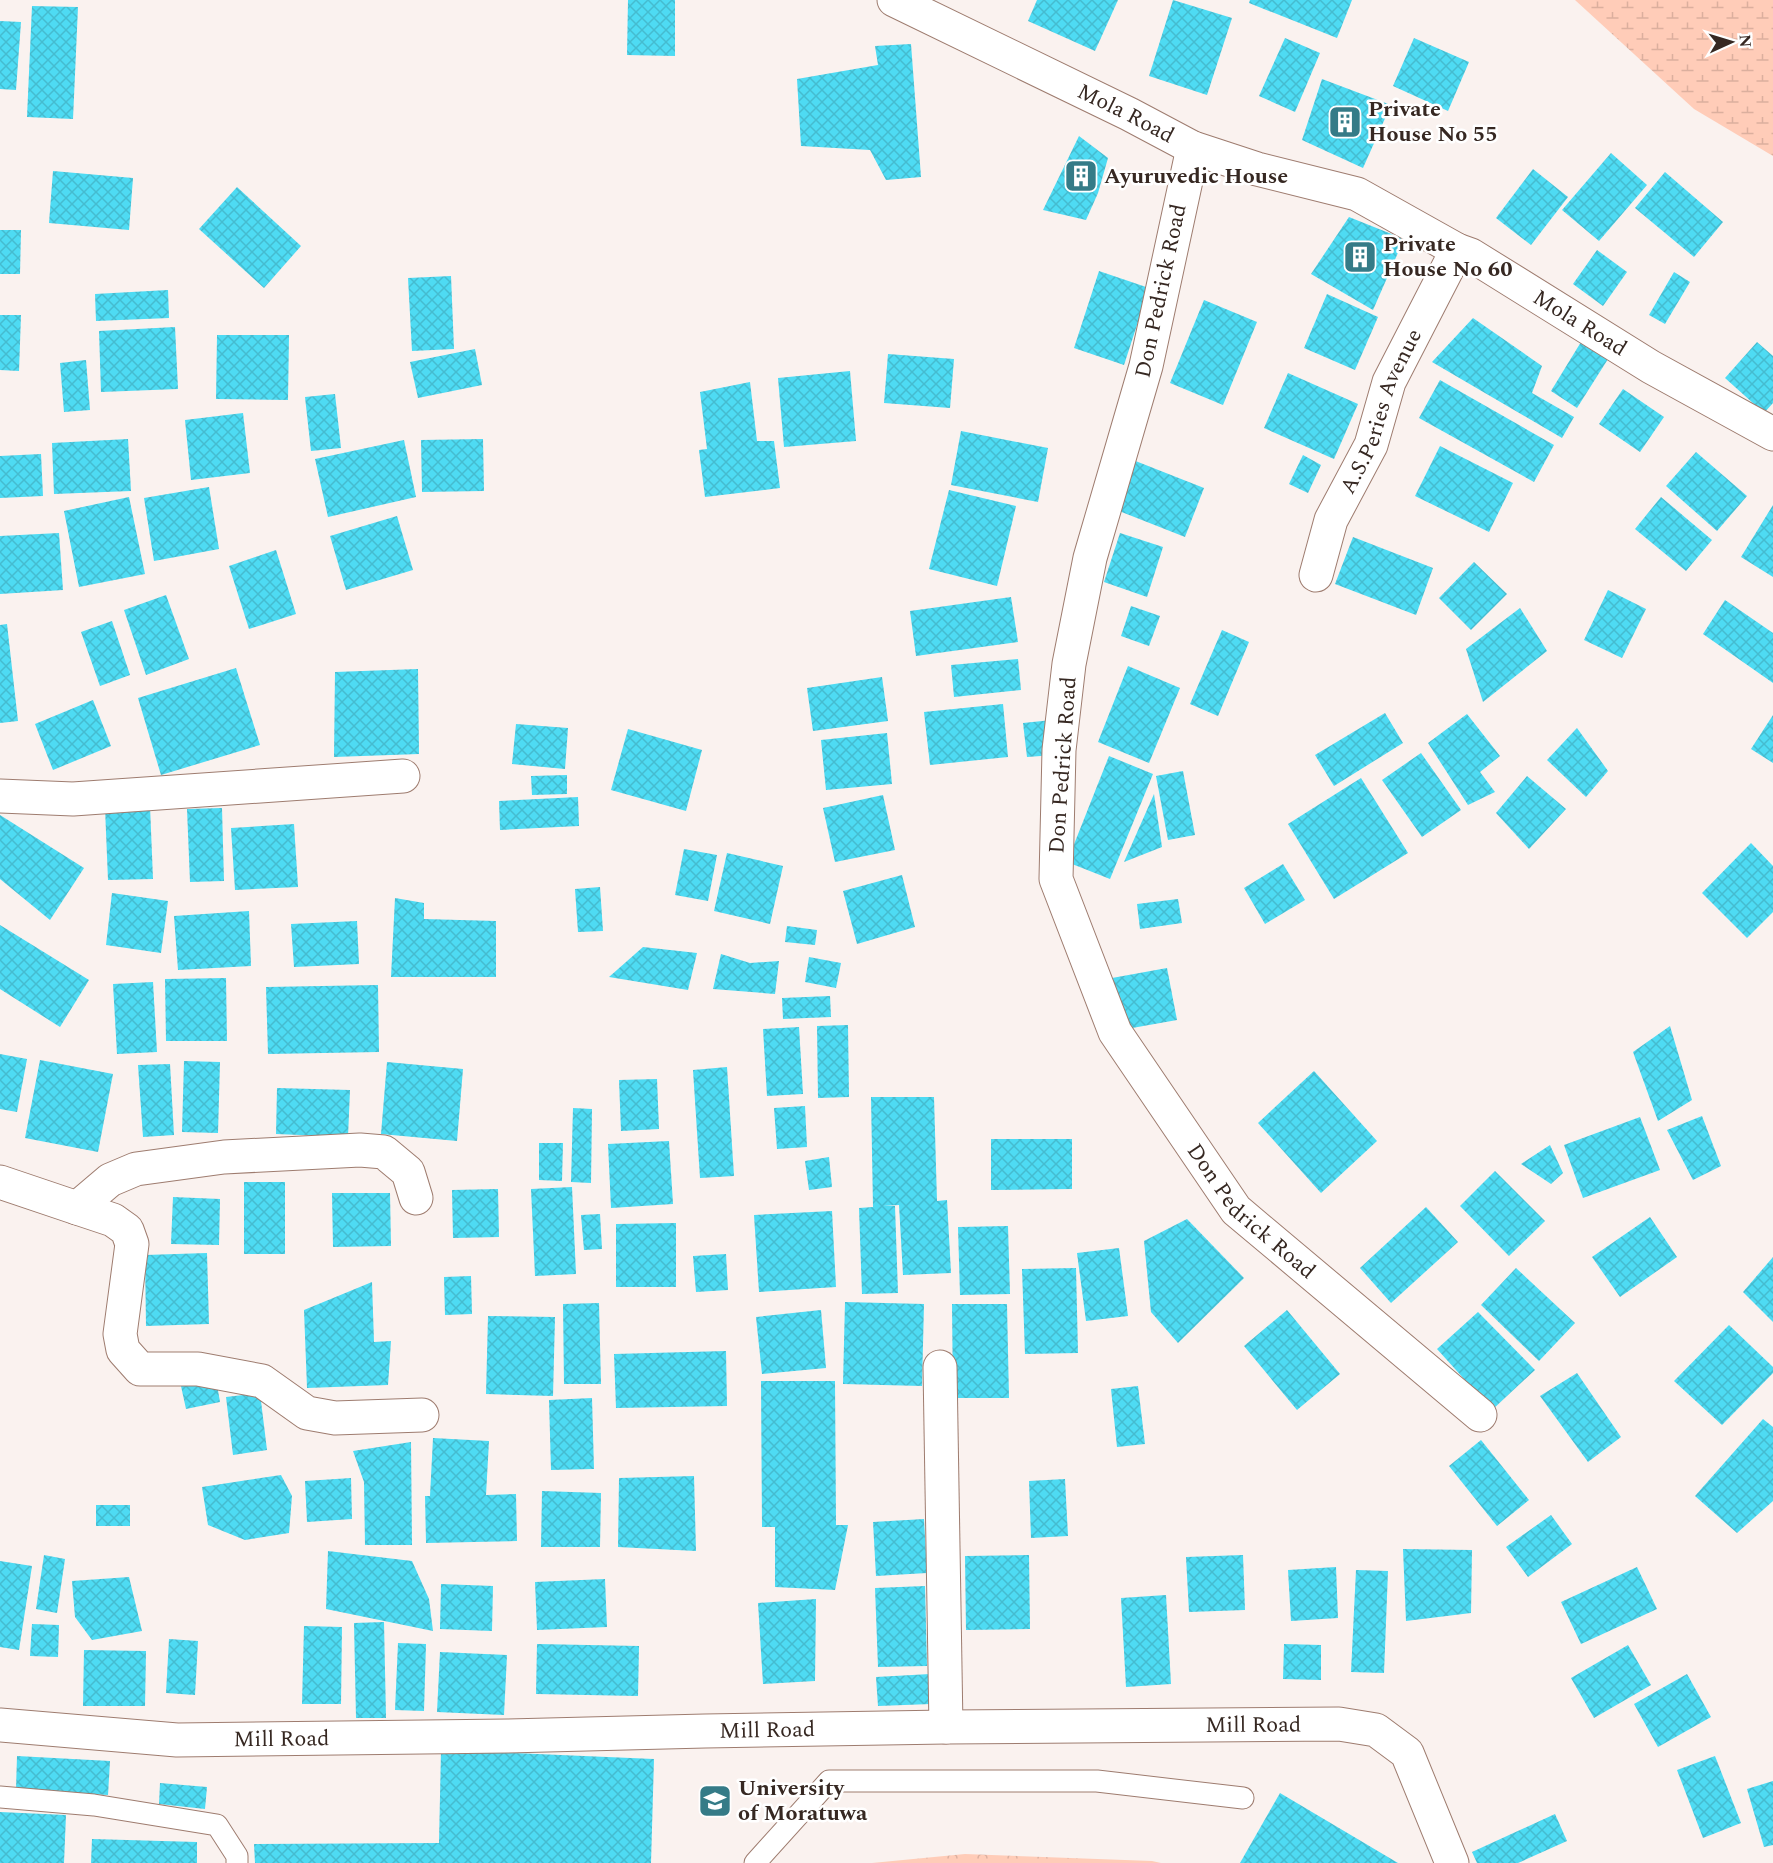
<svg xmlns="http://www.w3.org/2000/svg" width="1773" height="1863" viewBox="0 0 1773 1863" font-family="Spectral,serif">
<defs>
<pattern id="wetland-marsh" width="20" height="14" patternUnits="userSpaceOnUse" patternTransform="scale(1.5)"><rect width="20" height="14" fill="#ffccb8"/><path d="M1 5h8M5 5V1M11 12h8M15 12V8" fill="none" stroke="#dbaf9e"/></pattern>
<pattern id="park-crowns" width="20" height="18" patternUnits="userSpaceOnUse" patternTransform="scale(1.5)"><rect width="20" height="18" fill="#ffccb8"/><path d="M2 6a3 3 0 1 1 6 0M12 15a3 3 0 1 1 6 0" fill="none" stroke="#dbaf9e"/></pattern>
<pattern id="building-cross-hatch" width="8" height="8" patternUnits="userSpaceOnUse" patternTransform="scale(1.5)"><rect width="8" height="8" fill="#4edbf3"/><path d="M0 0l8 8M0 8l8-8" fill="none" stroke="#45bcd0"/></pattern>
</defs>
<rect width="100%" height="100%" fill="#faf2ef"/>
<polygon fill="url(#wetland-marsh)" points="1575,0 1773,0 1773,156 1694,109"/>
<polygon fill="url(#park-crowns)" points="965,1854 1152,1861 1161,1863 872,1863"/>
<g fill="url(#building-cross-hatch)">
<polygon points="628,0 675,0 675,56 627,55"/>
<polygon points="1037,0 1118,0 1095,51 1028,21"/>
<polygon points="1173,0 1232,18 1207,95 1149,76"/>
<polygon points="1250,0 1352,0 1337,38 1249,3"/>
<polygon points="32,6 78,7 73,119 27,117"/>
<polygon points="0,21 21,22 16,90 0,89"/>
<polygon points="1285,38 1320,53 1295,112 1259,96"/>
<polygon points="1414,38 1469,62 1448,111 1393,86"/>
<polygon points="911,44 921,177 886,180 870,150 801,146 797,79 878,65 875,46"/>
<polygon points="1322,79 1391,105 1363,168 1302,140"/>
<polygon points="1079,136 1108,158 1098,193 1086,220 1043,210"/>
<polygon points="1611,153 1647,185 1599,241 1562,210"/>
<polygon points="1533,169 1568,197 1531,245 1496,218"/>
<polygon points="53,171 133,178 129,230 49,223"/>
<polygon points="1665,172 1723,222 1694,257 1635,208"/>
<polygon points="237,187 301,246 264,288 199,229"/>
<polygon points="1349,217 1404,239 1373,310 1311,274"/>
<polygon points="0,230 21,230 20,274 0,274"/>
<polygon points="1597,250 1627,272 1603,306 1573,284"/>
<polygon points="1099,271 1149,288 1124,365 1074,348"/>
<polygon points="1674,272 1690,282 1665,324 1649,315"/>
<polygon points="451,276 454,349 412,351 408,278"/>
<polygon points="168,290 169,318 96,321 95,294"/>
<polygon points="1327,294 1378,317 1355,370 1304,348"/>
<polygon points="1204,300 1257,322 1223,405 1170,383"/>
<polygon points="0,315 21,315 19,371 0,370"/>
<polygon points="1473,318 1542,366 1532,393 1574,417 1562,438 1432,362"/>
<polygon points="175,327 178,389 101,392 99,331"/>
<polygon points="217,335 289,335 288,400 216,399"/>
<polygon points="1581,342 1608,359 1577,408 1551,391"/>
<polygon points="1757,342 1773,356 1773,403 1764,413 1725,378"/>
<polygon points="475,349 482,385 418,398 410,362"/>
<polygon points="888,354 954,359 950,408 884,403"/>
<polygon points="86,360 90,410 64,412 60,363"/>
<polygon points="850,371 856,441 784,447 778,378"/>
<polygon points="1288,373 1358,404 1334,459 1264,428"/>
<polygon points="1440,380 1554,445 1534,482 1419,418"/>
<polygon points="750,382 757,441 774,441 780,488 705,497 699,450 707,449 700,392"/>
<polygon points="1623,389 1664,417 1640,452 1599,424"/>
<polygon points="335,394 341,448 311,451 305,397"/>
<polygon points="243,413 250,473 191,480 185,420"/>
<polygon points="961,431 1048,448 1038,502 951,485"/>
<polygon points="128,439 131,491 54,494 52,443"/>
<polygon points="483,439 484,491 422,492 421,440"/>
<polygon points="404,440 416,497 328,517 315,459"/>
<polygon points="1440,446 1513,483 1489,532 1415,496"/>
<polygon points="1696,452 1747,496 1717,531 1666,486"/>
<polygon points="41,454 43,496 0,498 0,456"/>
<polygon points="1303,455 1321,465 1308,493 1289,484"/>
<polygon points="1133,460 1204,488 1185,537 1114,509"/>
<polygon points="209,487 219,549 154,561 144,498"/>
<polygon points="949,490 1016,506 997,586 929,569"/>
<polygon points="129,497 145,574 79,587 64,511"/>
<polygon points="1661,497 1712,540 1686,571 1635,529"/>
<polygon points="1773,505 1773,577 1741,557"/>
<polygon points="397,516 413,570 346,590 330,536"/>
<polygon points="59,533 63,590 0,594 0,536"/>
<polygon points="1120,533 1163,547 1147,597 1104,582"/>
<polygon points="1353,537 1433,568 1416,615 1335,584"/>
<polygon points="276,550 296,614 249,629 229,566"/>
<polygon points="1474,562 1507,594 1471,630 1439,598"/>
<polygon points="1608,590 1646,609 1622,658 1584,640"/>
<polygon points="166,595 189,659 146,675 124,610"/>
<polygon points="1011,597 1018,642 916,656 910,611"/>
<polygon points="1725,600 1773,633 1773,683 1703,634"/>
<polygon points="1131,606 1160,616 1149,646 1121,636"/>
<polygon points="1520,608 1547,651 1483,702 1466,649"/>
<polygon points="112,621 130,675 100,686 81,632"/>
<polygon points="7,624 18,721 0,723 0,625"/>
<polygon points="1222,630 1249,642 1218,716 1190,704"/>
<polygon points="1018,659 1021,690 954,697 951,665"/>
<polygon points="1128,666 1180,688 1149,763 1098,742"/>
<polygon points="236,668 260,745 161,775 138,698"/>
<polygon points="418,669 419,754 334,757 335,672"/>
<polygon points="882,677 888,721 813,731 807,688"/>
<polygon points="93,700 111,746 53,770 35,724"/>
<polygon points="1003,704 1008,757 930,765 924,712"/>
<polygon points="1385,713 1403,743 1334,786 1315,755"/>
<polygon points="1467,714 1500,756 1480,772 1495,792 1468,805 1428,743"/>
<polygon points="1773,715 1773,763 1751,749"/>
<polygon points="1052,720 1055,755 1027,757 1023,723"/>
<polygon points="516,724 568,728 565,769 512,764"/>
<polygon points="1577,728 1608,771 1586,797 1547,760"/>
<polygon points="628,729 702,750 686,811 611,790"/>
<polygon points="887,733 892,784 826,790 821,740"/>
<polygon points="1421,753 1461,810 1422,837 1382,780"/>
<polygon points="1109,756 1153,774 1110,879 1067,862"/>
<polygon points="1183,771 1195,835 1168,840 1156,776"/>
<polygon points="567,775 567,794 532,795 531,776"/>
<polygon points="1527,776 1566,809 1529,849 1496,813"/>
<polygon points="1361,778 1408,853 1334,899 1288,824"/>
<polygon points="1154,794 1162,847 1124,862"/>
<polygon points="883,795 895,850 835,862 823,808"/>
<polygon points="578,797 579,826 500,830 499,801"/>
<polygon points="150,806 153,879 108,880 105,808"/>
<polygon points="222,808 224,881 190,882 187,809"/>
<polygon points="0,815 84,868 50,920 0,879"/>
<polygon points="294,824 298,887 235,890 231,828"/>
<polygon points="1751,843 1773,866 1773,912 1747,938 1702,893"/>
<polygon points="684,849 717,855 708,901 675,895"/>
<polygon points="727,853 783,866 770,924 714,911"/>
<polygon points="1283,864 1305,900 1265,924 1244,888"/>
<polygon points="902,875 915,927 857,944 843,891"/>
<polygon points="600,887 603,931 578,932 575,889"/>
<polygon points="112,893 168,901 161,953 106,945"/>
<polygon points="395,898 424,903 424,919 496,921 496,977 391,977"/>
<polygon points="1178,899 1182,923 1140,929 1137,904"/>
<polygon points="249,911 251,966 178,970 174,916"/>
<polygon points="357,921 359,964 294,967 291,924"/>
<polygon points="0,925 89,980 60,1027 0,989"/>
<polygon points="787,926 817,930 815,945 785,942"/>
<polygon points="643,947 697,953 688,990 609,977"/>
<polygon points="721,954 750,963 779,961 775,994 713,989"/>
<polygon points="809,957 841,963 836,988 805,982"/>
<polygon points="1167,968 1177,1020 1121,1030 1112,978"/>
<polygon points="226,978 227,1041 166,1041 165,979"/>
<polygon points="153,982 157,1052 117,1054 113,984"/>
<polygon points="378,985 379,1052 268,1054 266,987"/>
<polygon points="830,996 831,1017 783,1019 782,998"/>
<polygon points="848,1025 849,1097 818,1098 817,1026"/>
<polygon points="1670,1026 1692,1100 1658,1121 1633,1052"/>
<polygon points="799,1027 803,1094 767,1096 763,1029"/>
<polygon points="0,1054 27,1059 17,1112 0,1109"/>
<polygon points="40,1060 113,1074 98,1152 25,1138"/>
<polygon points="184,1061 220,1062 218,1133 182,1132"/>
<polygon points="387,1062 463,1069 457,1141 381,1134"/>
<polygon points="170,1064 174,1135 143,1137 138,1065"/>
<polygon points="727,1067 734,1176 700,1178 693,1070"/>
<polygon points="1314,1071 1377,1141 1321,1193 1258,1123"/>
<polygon points="657,1079 659,1129 621,1131 619,1080"/>
<polygon points="277,1088 350,1090 348,1137 276,1134"/>
<polygon points="871,1097 934,1097 937,1201 947,1200 951,1273 903,1275 899,1205 883,1206 895,1206 898,1293 862,1294 859,1208 873,1207"/>
<polygon points="805,1106 807,1147 777,1149 774,1108"/>
<polygon points="573,1108 592,1109 591,1183 571,1182"/>
<polygon points="1702,1116 1721,1166 1693,1180 1667,1130"/>
<polygon points="1640,1117 1660,1170 1583,1198 1564,1145"/>
<polygon points="991,1139 1072,1139 1072,1189 991,1190"/>
<polygon points="669,1141 673,1204 611,1208 608,1144"/>
<polygon points="539,1143 563,1143 562,1181 539,1180"/>
<polygon points="1550,1145 1563,1173 1551,1184 1521,1164"/>
<polygon points="829,1157 832,1187 809,1190 805,1161"/>
<polygon points="1495,1171 1545,1221 1509,1256 1460,1206"/>
<rect x="244" y="1182" width="41" height="72"/>
<polygon points="572,1187 576,1274 535,1276 531,1189"/>
<polygon points="498,1189 499,1237 453,1238 452,1190"/>
<polygon points="332,1193 390,1193 391,1246 333,1247"/>
<polygon points="173,1197 220,1199 219,1245 171,1244"/>
<polygon points="1426,1207 1458,1242 1391,1303 1360,1268"/>
<polygon points="832,1211 836,1287 759,1292 754,1215"/>
<polygon points="600,1214 602,1249 584,1250 581,1215"/>
<polygon points="1650,1217 1677,1257 1620,1297 1592,1257"/>
<polygon points="1187,1219 1244,1278 1178,1343 1151,1312 1144,1241"/>
<polygon points="676,1223 676,1287 616,1287 616,1224"/>
<polygon points="1008,1226 1010,1294 960,1295 958,1227"/>
<polygon points="1119,1248 1128,1316 1086,1321 1077,1253"/>
<polygon points="207,1253 209,1324 146,1326 145,1255"/>
<polygon points="726,1254 728,1290 696,1292 693,1256"/>
<polygon points="1773,1257 1773,1322 1743,1292"/>
<polygon points="1076,1268 1078,1353 1025,1354 1022,1269"/>
<polygon points="1516,1268 1575,1323 1539,1361 1481,1305"/>
<polygon points="471,1276 472,1314 445,1315 444,1277"/>
<polygon points="372,1282 374,1342 391,1341 388,1385 307,1388 304,1310"/>
<polygon points="845,1302 924,1304 922,1386 843,1384"/>
<polygon points="599,1303 601,1384 564,1384 563,1304"/>
<polygon points="952,1304 1007,1304 1009,1398 953,1398"/>
<polygon points="821,1310 826,1368 762,1374 756,1317"/>
<polygon points="1287,1310 1340,1374 1297,1410 1244,1346"/>
<polygon points="1478,1312 1535,1370 1492,1410 1437,1349"/>
<polygon points="488,1316 555,1317 553,1396 486,1394"/>
<polygon points="1729,1325 1773,1367 1773,1373 1722,1425 1674,1381"/>
<polygon points="726,1351 727,1406 616,1408 614,1354"/>
<polygon points="1577,1373 1621,1437 1588,1462 1540,1396"/>
<polygon points="216,1379 220,1402 186,1409 181,1386"/>
<polygon points="761,1381 835,1381 836,1525 848,1525 835,1590 775,1587 775,1527 762,1527"/>
<polygon points="1138,1386 1145,1444 1117,1447 1111,1389"/>
<polygon points="260,1393 267,1450 233,1455 226,1397"/>
<polygon points="592,1398 594,1469 551,1470 549,1400"/>
<polygon points="1763,1419 1773,1427 1773,1501 1737,1533 1695,1496"/>
<polygon points="433,1438 489,1441 486,1495 516,1494 517,1541 426,1543 425,1496 430,1496"/>
<polygon points="1481,1440 1529,1500 1497,1526 1449,1466"/>
<polygon points="411,1442 412,1545 365,1545 364,1482 353,1451"/>
<polygon points="281,1475 292,1496 289,1533 245,1540 208,1525 202,1487"/>
<polygon points="694,1476 696,1551 618,1547 619,1478"/>
<polygon points="351,1478 352,1519 307,1522 305,1481"/>
<polygon points="1065,1479 1068,1536 1031,1538 1029,1481"/>
<polygon points="542,1491 601,1493 600,1547 541,1547"/>
<rect x="96" y="1505" width="34" height="21"/>
<polygon points="1551,1515 1572,1544 1528,1577 1506,1547"/>
<polygon points="924,1519 927,1573 876,1576 873,1522"/>
<polygon points="1403,1549 1472,1550 1471,1613 1406,1621"/>
<polygon points="328,1551 412,1561 429,1599 433,1631 326,1609"/>
<polygon points="44,1555 65,1559 57,1613 36,1609"/>
<polygon points="1029,1555 1030,1629 966,1630 965,1556"/>
<polygon points="1243,1555 1245,1610 1189,1612 1186,1557"/>
<polygon points="0,1561 32,1566 19,1650 0,1647"/>
<polygon points="1336,1567 1338,1618 1291,1621 1288,1570"/>
<polygon points="1637,1567 1657,1609 1581,1644 1561,1602"/>
<polygon points="1356,1570 1388,1571 1384,1673 1351,1672"/>
<polygon points="129,1577 142,1631 92,1640 75,1617 72,1581"/>
<polygon points="605,1579 607,1627 537,1630 535,1582"/>
<polygon points="441,1584 493,1586 492,1631 440,1629"/>
<polygon points="925,1586 927,1666 878,1667 875,1588"/>
<polygon points="1166,1595 1171,1684 1126,1687 1121,1598"/>
<polygon points="816,1599 815,1681 763,1684 758,1603"/>
<polygon points="384,1622 386,1718 356,1718 354,1623"/>
<polygon points="32,1624 59,1625 58,1657 30,1656"/>
<polygon points="304,1626 342,1627 341,1704 302,1704"/>
<polygon points="169,1639 198,1641 195,1695 166,1693"/>
<polygon points="398,1643 426,1644 424,1711 395,1710"/>
<polygon points="537,1644 639,1646 638,1696 536,1694"/>
<polygon points="1284,1644 1321,1645 1321,1680 1283,1679"/>
<polygon points="1628,1645 1651,1685 1594,1718 1571,1678"/>
<polygon points="84,1650 146,1651 145,1706 83,1706"/>
<polygon points="440,1652 507,1655 504,1715 437,1712"/>
<polygon points="930,1674 931,1704 878,1706 876,1677"/>
<polygon points="1687,1674 1711,1717 1658,1747 1634,1704"/>
<polygon points="441,1750 654,1759 651,1863 255,1863 254,1844 439,1843"/>
<polygon points="17,1756 110,1761 108,1795 16,1790"/>
<polygon points="1715,1756 1741,1823 1703,1838 1677,1770"/>
<polygon points="1773,1781 1773,1845 1764,1847 1747,1789"/>
<polygon points="160,1783 207,1787 205,1809 159,1804"/>
<polygon points="1280,1793 1398,1863 1240,1863"/>
<polygon points="0,1812 66,1815 64,1863 0,1863"/>
<polygon points="1555,1814 1567,1841 1518,1863 1477,1863 1472,1852"/>
<polygon points="92,1839 197,1842 197,1863 91,1863"/>
</g>
<g fill="none" stroke-linecap="round" stroke-linejoin="round">
<defs>
<g id="service">
<polyline points="0,1797 94,1805 217,1825 237,1856 237,1863"/>
<polyline points="755,1863 829,1781 1097,1781 1243,1798"/>
</g>
<g id="minor">
<path id="s1" d="M894 0 1129 114 1193 148 1257 169 1357 194 1457 250 1471 255 1651 367 1773 434"/>
<path id="s2" d="M1193 148 1146 366 1090 558 1069 664 1059 750 1056 879 1115 1032 1236 1210 1480 1415"/>
<path id="s3" d="M1316 575 1331 520 1371 445 1389 382 1457 250"/>
<polyline points="0,796 73,799 403,776"/>
<polyline points="0,1182 77,1208 110,1180 136,1169 224,1157 360,1150 384,1152 408,1172 416,1198"/>
<polyline points="77,1208 113,1220 127,1230 132,1244 120,1334 123,1350 140,1369 198,1369 262,1381 307,1413 335,1418 422,1415"/>
<polyline points="940,1367 946,1727"/>
<path id="s4" d="M0 1725 177 1740 508 1736 705 1731 946 1727 1339 1724 1376 1730 1407 1753 1452 1863"/>
</g>
</defs>
<use href="#service" stroke="#9e7c6f" stroke-width="23"/>
<use href="#minor" stroke="#9e7c6f" stroke-width="35"/>
<use href="#service" stroke="#fff" stroke-width="21"/>
<use href="#minor" stroke="#fff" stroke-width="33"/>
</g>
<defs>
<symbol id="building-square" viewBox="-11 -11 22 22"><rect x="-9" y="-9" width="18" height="18" rx="4" fill="#357b87" stroke="#fff"/><path d="M-4-6H4V6H1V3H-1V6H-4ZM-2.5-4.3h1.7v1.8h-1.7ZM.8-4.3h1.7v1.8H.8ZM-2.5-1h1.7V.8h-1.7ZM.8-1h1.7V.8H.8Z" fill="#fff"/></symbol>
<symbol id="university-square" viewBox="-11 -11 22 22"><rect x="-9" y="-9" width="18" height="18" rx="4" fill="#357b87" stroke="#fff"/><path d="M0-5L7-2L0 1L-7-2ZM-4 1L0 2.5L4 1V4Q0 6-4 4Z" fill="#fff"/></symbol>
</defs>
<g fill-rule="evenodd">
<use href="#building-square" x="1326" y="103" width="38" height="38"/>
<use href="#building-square" x="1062" y="157" width="38" height="38"/>
<use href="#building-square" x="1341" y="238" width="38" height="38"/>
<use href="#university-square" x="696" y="1782" width="38" height="38"/>
</g>
<g text-anchor="middle" dominant-baseline="central" stroke-width="5" stroke-linejoin="round" paint-order="stroke">
<g font-size="22" font-weight="bold" fill="#362822" stroke="#fff" text-anchor="start">
<text x="1368" y="109">Private<tspan x="1368" dy="25">House No 55</tspan></text>
<text x="1104" y="176">Ayuruvedic House</text>
<text x="1383" y="244">Private<tspan x="1383" dy="25">House No 60</tspan></text>
<text x="738" y="1788">University<tspan x="738" dy="25">of Moratuwa</tspan></text>
</g>
<g font-size="22" fill="#362822" stroke="#fff">
<text stroke="none"><textPath href="#s1" startOffset="258">Mola Road</textPath></text>
<text transform="translate(1161 291) rotate(-78)">Don Pedrick Road</text>
<text stroke="none"><textPath href="#s1" startOffset="762">Mola Road</textPath></text>
<text stroke="none"><textPath href="#s3" startOffset="177">A.S.Peries Avenue</textPath></text>
<text transform="translate(1063 765) rotate(-86)">Don Pedrick Road</text>
<text stroke="none"><textPath href="#s2" startOffset="1137">Don Pedrick Road</textPath></text>
<text stroke="none"><textPath href="#s4" startOffset="1254">Mill Road</textPath></text>
<text stroke="none"><textPath href="#s4" startOffset="768">Mill Road</textPath></text>
<text stroke="none"><textPath href="#s4" startOffset="282">Mill Road</textPath></text>
</g>
</g>
<g transform="translate(1731 42) rotate(86)" stroke="#ffffff" stroke-width="4.5" paint-order="stroke">
<path d="M0-4.5L10 22L0 15L-10 22Z" fill="#362822"/>
<text y="-9" font-size="16" font-weight="bold" text-anchor="middle" fill="#362822">N</text>
</g>
</svg>
